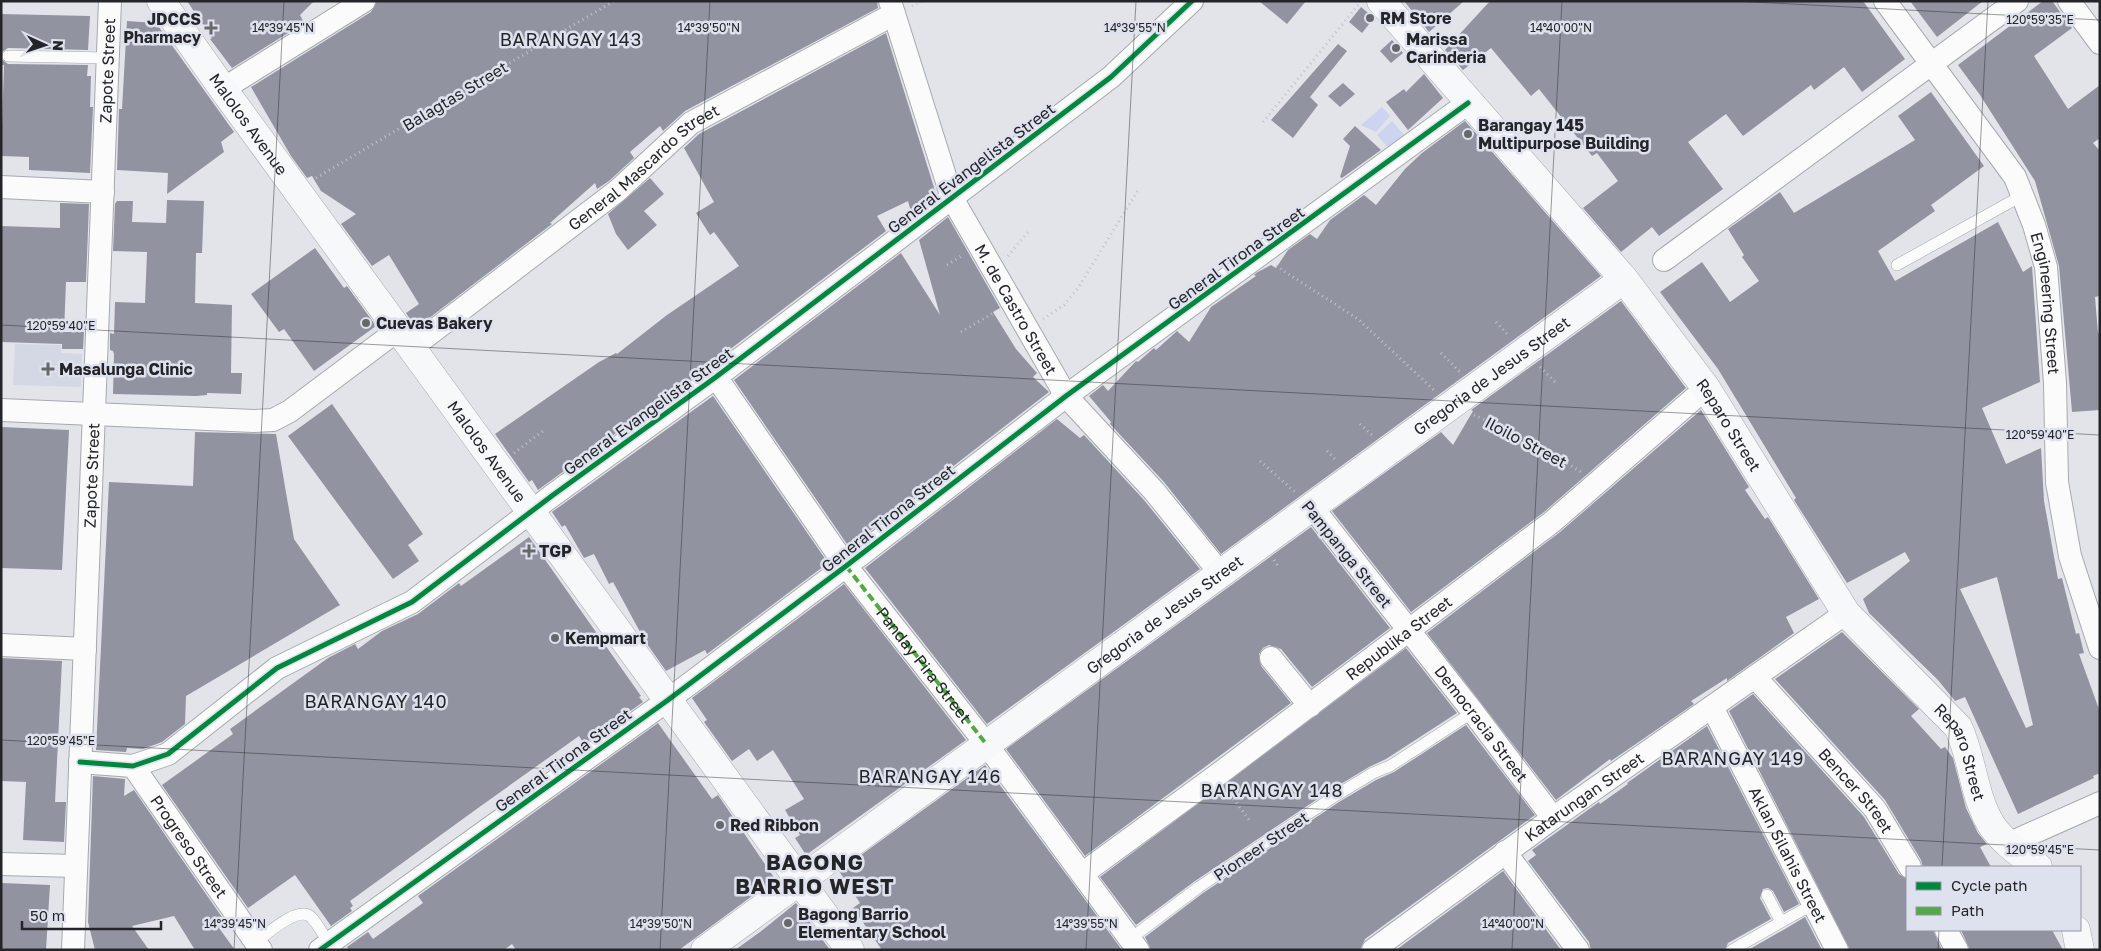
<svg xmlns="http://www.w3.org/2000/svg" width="2101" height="951" viewBox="0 0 2101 951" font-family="'Golos Text',sans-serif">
<rect width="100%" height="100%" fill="#e2e4ea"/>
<polygon fill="#d4d8e4" points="15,344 61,345 61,353 82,354 81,387 13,385"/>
<g fill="#ccd4f0">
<polygon points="1382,107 1390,116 1376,132 1361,125"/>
<polygon points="1392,121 1406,137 1391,151 1377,135"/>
</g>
<g fill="#9194a0" fill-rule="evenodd">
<polygon points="187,1 314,1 300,15 304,23 232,68 210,39 212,38"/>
<polygon points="377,1 877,1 878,8 685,111 663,131 660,126 630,152 634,158 609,181 597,189 595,183 550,223 552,224 424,322 422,319 414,325 406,313 419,304 389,255 372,266 341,224 356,214 321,191 312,176 307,178 291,156 251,87 371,12"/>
<polygon points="1259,1 1306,1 1287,24"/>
<polygon points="1404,1 1464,1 1429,32"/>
<polygon points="1490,1 1863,1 1905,59 1862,92 1844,67 1814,90 1811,85 1743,136 1726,114 1688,142 1723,189 1659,236 1652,227 1621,252 1583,208 1618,181 1597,153 1592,156 1539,89 1531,96 1491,48 1463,70 1445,50"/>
<polygon points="1910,1 1983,1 1937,37"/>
<polygon points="2043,1 2052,1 2072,28 2034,56 2068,109 2100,85 2100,138 2093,143 2100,151 2100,296 2095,297 2098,333 2100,333 2100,410 2072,412 2059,266 2035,181 1980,95 1958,65"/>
<polygon points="1361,7 1374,18 1362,33 1349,22"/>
<polygon points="1,14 90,16 88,50 8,48 1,53"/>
<polygon points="127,21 156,23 234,132 221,142 224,152 167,194 168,173 117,170 119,109 122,109"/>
<polygon points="886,33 936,194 911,212 908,201 877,216 886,231 708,366 538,490 532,480 529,482 495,434 599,362 616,353 617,354 667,315 739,266 714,232 710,235 696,213 714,202 684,148 699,134"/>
<polygon points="1392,40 1403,53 1391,63 1380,51"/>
<polygon points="1338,44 1347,51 1310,97 1318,105 1293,138 1271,120"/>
<polygon points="1,59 8,64 88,65 87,76 91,76 90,107 93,107 90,173 29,170 29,157 1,156 4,65 1,65"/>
<polygon points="1424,74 1443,98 1408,130 1386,102 1404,89 1406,92"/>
<polygon points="1343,83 1355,94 1340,107 1328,96"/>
<path d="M1931 92 1984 166 1931 205 1935 211 1878 251 1895 281 1998 222 2023 272 2032 266 2040 382 1982 408 2006 464 2041 448 2044 501 2058 579 2062 578 2076 634 2079 633 2084 653 2079 654 2100 712V773L2093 776 2094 778 2018 814 1965 697 1955 701 1938 680 1869 613 1863 599 1910 561 1905 552 1847 583 1794 500 1796 498 1718 369 1660 292 1702 262 1730 302 1759 281 1742 257 1744 255 1728 229 1780 192 1794 213 1915 140 1898 116ZM1997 577 2033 725 2026 728 1960 589Z"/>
<polygon points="1465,121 1601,276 1221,554 1164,482 1110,424 1111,422 1089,396 1103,385 1108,391 1136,361 1138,362 1154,348 1156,350 1177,331 1189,342 1211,307 1256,276 1254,275 1256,273 1271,265 1276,268 1288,250 1310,234 1317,239 1330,220 1364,195 1376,205 1405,169 1422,153"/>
<polygon points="1355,126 1381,150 1342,178 1340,177 1350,146 1343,139"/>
<polygon points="650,178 664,194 644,211 657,225 628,250 616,234 608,214"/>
<polygon points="167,200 204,201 202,253 196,253 195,303 232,305 231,373 242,373 241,394 207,393 207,395 196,396 113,394 114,354 113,351 110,350 110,333 114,334 115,302 145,303 147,252 113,251 115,204 117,201 133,201 132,222 166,223"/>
<polygon points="60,203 89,204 86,282 66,282 64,332 84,332 83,349 62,349 62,344 1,342 1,226 60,228"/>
<polygon points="948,217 1000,308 993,312 1016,349 1037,373 1033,377 1049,392 849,547 734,380 901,253 940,315 919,240"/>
<polygon points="315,248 344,288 347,286 376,326 314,371 284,329 279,332 251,294"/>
<polygon points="1621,301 1686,388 1544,512 1411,612 1332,511 1441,432 1453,445 1473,411 1471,410"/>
<polygon points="713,396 828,563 707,654 705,650 666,671 645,641 613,582 609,584 594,554 584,558 565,525 562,527 552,512"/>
<polygon points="332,404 423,534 408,545 419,561 393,579 288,436"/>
<polygon points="1701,410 1749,487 1745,490 1765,519 1768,517 1819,599 1786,617 1794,633 1727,681 1727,678 1691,701 1694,704 1611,761 1610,759 1556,800 1427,633 1560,532"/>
<polygon points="1057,419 1080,438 1084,435 1144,500 1200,569 987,724 865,568"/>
<polygon points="1,427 69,430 62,570 1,568"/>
<polygon points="195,432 276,434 294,539 340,605 186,696 185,724 162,742 143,749 127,748 126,752 96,750 109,482 193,486"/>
<polygon points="1311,527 1390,628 1312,687 1281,649 1269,645 1263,648 1259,654 1261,666 1291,703 1085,856 1006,749"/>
<polygon points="529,537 641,696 639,697 643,702 584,744 579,736 478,808 350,901 353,906 350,908 352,911 331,926 295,875 248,908 162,785 233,734 230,729 328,658 355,644 358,649 382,631 418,614 459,583 461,586"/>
<polygon points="844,584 966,740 806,855 795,838 800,835 785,810 804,799 773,750 757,761 749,749 732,761 704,722 707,720 692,698"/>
<polygon points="1842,632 1919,709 1911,716 1941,749 1945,747 1953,758 1966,808 1978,833 1987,844 1980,847 1991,867 1923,867 1921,860 1885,800 1775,679"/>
<polygon points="1406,648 1457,713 1386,759 1369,767 1331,790 1195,881 1136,925 1100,877"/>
<polygon points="1,658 62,661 55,802 66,802 64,842 23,840 26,782 1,781"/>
<polygon points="1753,694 1864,817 1899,874 1907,879 1907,930 1933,930 1942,950 1850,950 1729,711"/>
<polygon points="658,723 712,799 718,795 775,879 679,950 516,950 512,944 504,950 349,950 347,947 368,932 373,939 423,903 418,896"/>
<polygon points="1466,725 1535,815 1365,939 1360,950 1151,950 1145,937 1203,893 1339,802 1376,780 1394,772"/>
<polygon points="1707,726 1799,904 1784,912 1773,891 1768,888 1763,889 1760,898 1771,919 1728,943 1725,950 1591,950 1589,942 1528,861 1536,855 1532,850 1599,802 1600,804 1628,784 1627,783"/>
<polygon points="985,765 1072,882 1122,950 882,950 853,908 860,903 839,871"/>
<polygon points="93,776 125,779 124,796 134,790 226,923 219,928 235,950 195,950 174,916 132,926 149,950 95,950 88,922"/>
<polygon points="1503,871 1561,950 1396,950"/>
<polygon points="1,883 50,885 46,950 1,950"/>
<polygon points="796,903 830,950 735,950 760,932"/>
<polygon points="1805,917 1822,950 1748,950 1785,929"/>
<polygon points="1961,930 2052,930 2063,950 1970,950"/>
</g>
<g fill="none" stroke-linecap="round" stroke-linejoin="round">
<defs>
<g id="lane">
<polyline points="8,56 108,58"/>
<polyline points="1897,265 2023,195"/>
<polyline points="1767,895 1781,922 1814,904"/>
<polyline points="1130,939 1199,887 1335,796 1373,773 1390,766 1473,712"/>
<path d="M256 942C267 934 298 905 311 917 318 924 323 935 329 943"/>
<polyline points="1732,950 1781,922"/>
</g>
<g id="street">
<path id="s1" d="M890 1 952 198 1066 396 1154 491 1221 574"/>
<path id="s2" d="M1885 1 2015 177 2034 225 2046 267 2055 383 2057 482 2070 556 2100 648"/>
<polyline points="2069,1 2100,43"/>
<polyline points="223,89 364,1"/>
<polyline points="1,187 103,192"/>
<polyline points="1664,260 2017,1"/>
<path id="s3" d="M411 348 617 191 691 123 894 14"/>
<polyline points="716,377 846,566 987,745 1138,950"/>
<polyline points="1,410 254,421 273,420 290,411 398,330"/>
<path id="s4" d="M1312 507 1473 712 1553 818"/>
<polyline points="1,645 85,649"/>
<polyline points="1271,658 1310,706"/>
<path id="s5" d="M1755 677 1875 809 1910 867"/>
<path id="s6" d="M1712 707 1837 950"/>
<polyline points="80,762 133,766 168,754 277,668 412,602 553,495 716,377 1111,77 1192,1"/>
<path id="s7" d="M133 766 261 950"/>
<polyline points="2008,844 2100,803"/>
<polyline points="1505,852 1578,950"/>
<polyline points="1,864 76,866"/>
<path id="s8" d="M1082 874 1216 776 1552 522 1706 388"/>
<polyline points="1946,930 1957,950"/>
<path id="s9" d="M73 950 110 1"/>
<polyline points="320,950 668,700 846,566 1066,396 1468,103"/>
<path id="s10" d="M1373 950 1553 818 1846 613"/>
</g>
<g id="secondary">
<path id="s11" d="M161 1 223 89 850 950"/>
<path id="s12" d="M1381 1 1624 279 1706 388 1846 613 1958 727C1973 758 1973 796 1992 826 2004 843 2022 855 2038 867"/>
<polyline points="2076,930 2080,950"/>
<path id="s13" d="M705 950 1624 279"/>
</g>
</defs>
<use href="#lane" stroke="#a7a9ae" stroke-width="12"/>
<use href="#street" stroke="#a7a9ae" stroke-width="24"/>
<use href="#secondary" stroke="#a7a9ae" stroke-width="29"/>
<g stroke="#c2c3c5" stroke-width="3" stroke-dasharray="1 4" stroke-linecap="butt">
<polyline points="912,6 923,1"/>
<polyline points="1263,122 1359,4"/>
<polyline points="316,178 614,1"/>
<polyline points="1008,256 1029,231"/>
<polyline points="947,265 963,255"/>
<polyline points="1276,266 1358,319 1435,391"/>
<polyline points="1043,319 1064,305 1078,288 1138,190"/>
<polyline points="1496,322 1509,336"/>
<polyline points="961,332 995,312"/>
<polyline points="1441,353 1460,372"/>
<polyline points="1540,367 1555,382"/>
<polyline points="1474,415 1529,440 1581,472"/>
<polyline points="1360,424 1373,436"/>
<polyline points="1327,451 1337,461"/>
<polyline points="514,453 543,431"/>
<polyline points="1260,461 1295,492"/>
<polyline points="1274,560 1278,566"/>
<polyline points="1227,791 1251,822"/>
</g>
<use href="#lane" stroke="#fbfbfc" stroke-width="11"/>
<use href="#street" stroke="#fbfbfc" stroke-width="22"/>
<use href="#secondary" stroke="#f6f8f9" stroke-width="28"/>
<path stroke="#53aa44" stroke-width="4" stroke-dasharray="8 4" stroke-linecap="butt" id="s14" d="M846 566 987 745"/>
<defs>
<g id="cycleway">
<polyline points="80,762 133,766 168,754 277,668 412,602 553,495 716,377 1111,77 1192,1"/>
<polyline points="320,950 668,700 846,566 1066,396 1468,103"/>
</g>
</defs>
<use href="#cycleway" stroke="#dee2ee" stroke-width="8"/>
<use href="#cycleway" stroke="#00873e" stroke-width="5"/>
</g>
<path fill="none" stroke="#242529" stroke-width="1" stroke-opacity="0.45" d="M1734 1 2100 20M1 325 2100 435M1 740 2100 850M1942 867 1988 1M234 950 284 1M660 950 710 1M1086 950 1136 1M1512 950 1562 1M1938 950 1939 930"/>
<g fill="#66686d" stroke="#dee2ee" stroke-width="2">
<circle cx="1370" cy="18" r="5"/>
<path d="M208.5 20.5h5v5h5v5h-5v5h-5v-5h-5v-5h5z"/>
<circle cx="1396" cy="48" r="5"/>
<circle cx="1468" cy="134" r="5"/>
<circle cx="366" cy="323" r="5"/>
<path d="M45.5 361.5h5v5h5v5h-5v5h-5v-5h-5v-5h5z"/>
<path d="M526.5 543.5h5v5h5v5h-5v5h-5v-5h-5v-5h5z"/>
<circle cx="555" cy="638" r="5"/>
<circle cx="720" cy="825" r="5"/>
<circle cx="788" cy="923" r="5"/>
</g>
<g text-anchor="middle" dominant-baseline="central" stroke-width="5" stroke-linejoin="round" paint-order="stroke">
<g font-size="16" font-weight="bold" fill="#242529" stroke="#dee2ee" text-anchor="start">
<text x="1380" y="18">RM Store</text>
<text x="201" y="19" text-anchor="end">JDCCS<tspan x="201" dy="18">Pharmacy</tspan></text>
<text x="1406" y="39">Marissa<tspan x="1406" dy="18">Carinderia</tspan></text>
<text x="1478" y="125">Barangay 145<tspan x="1478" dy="18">Multipurpose Building</tspan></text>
<text x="376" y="323">Cuevas Bakery</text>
<text x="59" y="369">Masalunga Clinic</text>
<text x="539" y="551">TGP</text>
<text x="565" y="638">Kempmart</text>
<text x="730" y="825">Red Ribbon</text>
<text x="798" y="914">Bagong Barrio<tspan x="798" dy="18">Elementary School</tspan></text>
</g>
<g font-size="16" fill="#242529" stroke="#dee2ee">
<text stroke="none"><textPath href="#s9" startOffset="880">Zapote Street</textPath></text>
<text transform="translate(455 96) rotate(-31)">Balagtas Street</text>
<text stroke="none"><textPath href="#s11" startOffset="151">Malolos Avenue</textPath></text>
<text stroke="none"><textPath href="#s3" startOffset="295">General Mascardo Street</textPath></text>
<text transform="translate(971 168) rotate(-37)">General Evangelista Street</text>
<text transform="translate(1236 258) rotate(-36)">General Tirona Street</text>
<text stroke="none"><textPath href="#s2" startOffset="350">Engineering Street</textPath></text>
<text stroke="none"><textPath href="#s1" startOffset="335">M. de Castro Street</textPath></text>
<text stroke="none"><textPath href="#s13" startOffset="974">Gregoria de Jesus Street</textPath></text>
<text transform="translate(648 411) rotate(-36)">General Evangelista Street</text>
<text stroke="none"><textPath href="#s12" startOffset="549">Reparo Street</textPath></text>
<text transform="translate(1526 442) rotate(28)">Iloilo Street</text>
<text stroke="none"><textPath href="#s11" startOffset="556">Malolos Avenue</textPath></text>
<text stroke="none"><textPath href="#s9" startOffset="475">Zapote Street</textPath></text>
<text transform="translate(888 518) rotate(-38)">General Tirona Street</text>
<text transform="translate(1347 554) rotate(51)">Pampanga Street</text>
<text stroke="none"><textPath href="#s13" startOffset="569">Gregoria de Jesus Street</textPath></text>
<text stroke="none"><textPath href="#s8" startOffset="395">Republika Street</textPath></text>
<text stroke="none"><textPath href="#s14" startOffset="126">Panday Pira Street</textPath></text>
<text stroke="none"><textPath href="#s4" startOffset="275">Democracia Street</textPath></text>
<text stroke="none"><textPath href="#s12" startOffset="954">Reparo Street</textPath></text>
<text transform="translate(563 760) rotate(-36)">General Tirona Street</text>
<text stroke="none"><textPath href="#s5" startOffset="152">Bencer Street</textPath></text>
<text stroke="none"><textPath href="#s10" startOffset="261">Katarungan Street</textPath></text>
<text stroke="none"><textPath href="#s7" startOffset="98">Progreso Street</textPath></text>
<text transform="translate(1261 846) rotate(-34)">Pioneer Street</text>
<text stroke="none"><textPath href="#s6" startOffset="166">Aklan Silahis Street</textPath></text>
</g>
<g font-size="18" letter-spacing="1" fill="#242529" stroke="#dee2ee">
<text x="571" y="39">BARANGAY 143</text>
<text x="376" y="701">BARANGAY 140</text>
<text x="1733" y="758">BARANGAY 149</text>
<text x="930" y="776">BARANGAY 146</text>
<text x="1272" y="790">BARANGAY 148</text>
</g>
<g font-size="21" font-weight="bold" letter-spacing="1" fill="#242529" stroke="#dee2ee">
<text x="815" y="862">BAGONG<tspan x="815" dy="24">BARRIO WEST</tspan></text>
</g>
</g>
<g font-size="12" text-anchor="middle" fill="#242529" stroke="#dee2ee" stroke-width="5" stroke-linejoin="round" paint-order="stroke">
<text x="2040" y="24">120°59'35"E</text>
<text x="283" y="32">14°39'45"N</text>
<text x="709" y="32">14°39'50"N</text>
<text x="1135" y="32">14°39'55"N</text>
<text x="1561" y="32">14°40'00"N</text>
<text x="61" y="330">120°59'40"E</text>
<text x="2040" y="439">120°59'40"E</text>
<text x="61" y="745">120°59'45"E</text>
<text x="2040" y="854">120°59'45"E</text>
<text x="235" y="928">14°39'45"N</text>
<text x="661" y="928">14°39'50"N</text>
<text x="1087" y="928">14°39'55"N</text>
<text x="1513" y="928">14°40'00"N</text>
</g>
<rect width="2101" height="951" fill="none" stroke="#242529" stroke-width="5"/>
<rect x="1906" y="866" width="175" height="65" fill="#dee2ee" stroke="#94969f"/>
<rect x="1916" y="882" width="25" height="8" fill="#00873e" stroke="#94969f"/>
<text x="1951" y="891" font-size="15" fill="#242529">Cycle path</text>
<rect x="1916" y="907" width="25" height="8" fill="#53aa44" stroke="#94969f"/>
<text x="1951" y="916" font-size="15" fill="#242529">Path</text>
<g transform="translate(45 45) rotate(93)" stroke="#dee2ee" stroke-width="4" paint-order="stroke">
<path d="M0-4L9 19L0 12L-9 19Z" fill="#242529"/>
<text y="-8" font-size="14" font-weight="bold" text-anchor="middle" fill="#242529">N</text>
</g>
<path d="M22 921v8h139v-8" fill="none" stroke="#242529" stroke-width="2.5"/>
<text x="30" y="921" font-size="15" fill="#242529" stroke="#dee2ee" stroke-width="4" paint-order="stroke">50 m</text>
</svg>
